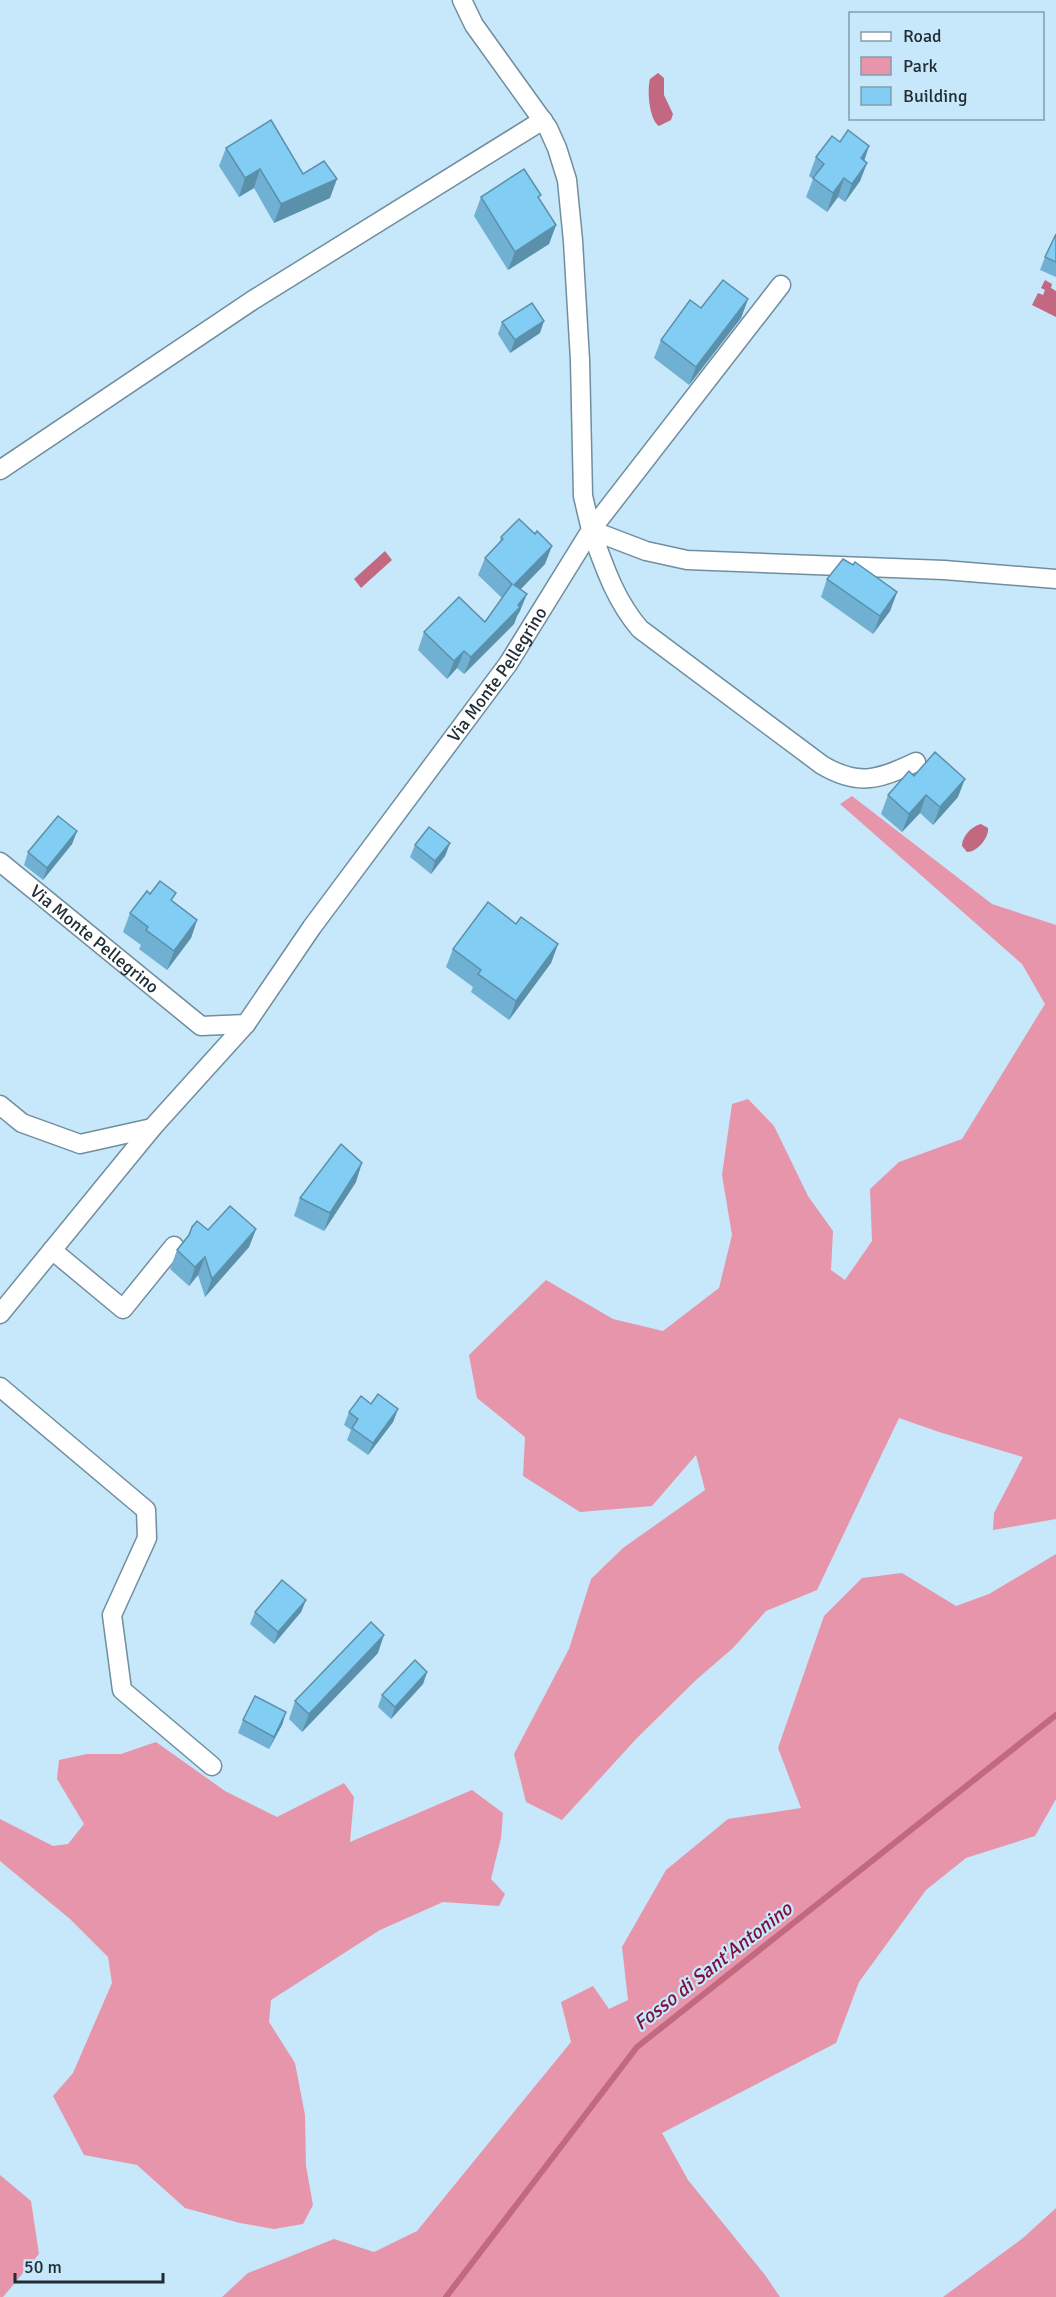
<svg xmlns="http://www.w3.org/2000/svg" width="1056" height="2297" viewBox="0 0 1056 2297" font-family="Signika,sans-serif">
<rect width="100%" height="100%" fill="#c7e7fa"/>
<g fill="#e795aa">
<polygon points="852,796 992,904 1056,925 1056,1519 993,1530 994,1513 1023,1457 939,1432 899,1418 817,1590 766,1611 733,1648 696,1680 637,1738 562,1820 526,1802 514,1754 569,1649 591,1579 623,1548 705,1490 696,1455 652,1506 580,1512 523,1476 525,1437 477,1398 469,1355 546,1280 613,1319 663,1331 719,1288 732,1235 722,1175 732,1104 748,1099 774,1126 808,1196 833,1231 831,1270 845,1280 872,1241 870,1189 899,1162 962,1139 1045,1004 1022,964 840,804"/>
<polygon points="1056,1554 1056,1799 1035,1836 966,1858 926,1890 859,1982 836,2043 662,2133 688,2180 765,2275 780,2297 222,2297 248,2273 334,2239 374,2252 417,2231 571,2042 561,2002 593,1986 609,2009 628,2000 622,1947 666,1870 728,1819 801,1808 778,1748 824,1616 862,1578 902,1573 956,1606 989,1594"/>
<polygon points="156,1742 225,1791 277,1817 344,1783 354,1797 350,1842 472,1790 503,1813 501,1838 491,1879 505,1894 499,1906 443,1902 380,1930 271,2000 269,2022 295,2063 305,2115 306,2166 313,2205 303,2224 274,2229 240,2223 185,2208 137,2165 84,2155 53,2096 73,2073 112,1983 108,1957 70,1919 0,1861 0,1819 53,1846 68,1844 84,1824 57,1779 59,1760 87,1754 121,1754"/>
<polygon points="0,2175 31,2201 39,2254 3,2297 0,2297"/>
<polygon points="1056,2208 1056,2297 943,2297 1023,2238"/>
</g>
<g fill="#c26981">
<path d="M658 73 664 78V95L673 114 671 120 659 126C649 119 647 90 650 79Z"/>
<polygon points="1045,280 1052,284 1051,288 1056,291 1056,317 1032,305 1038,293 1043,295 1045,290 1041,288"/>
<polygon points="385,551 392,560 361,588 354,579"/>
<path d="M981 824 988 828C989 838 977 852 967 852L962 846C962 836 972 826 981 824Z"/>
</g>
<g fill="none" stroke-linecap="round" stroke-linejoin="round">
<polyline stroke="#c26981" stroke-width="6" points="446,2297 637,2047 1056,1715"/>
<defs>
<g id="minor">
<polyline points="0,470 253,300 543,120"/>
<polyline points="591,530 646,551 687,560 944,570 1056,579"/>
<path d="M591 530C604 566 615 600 640 629L822 765C859 787 880 779 916 762"/>
<polyline points="591,530 781,285"/>
<path id="s1" d="M0 862 201 1026 246 1024 312 927 508 664 591 530 583 496 580 360 573 241 567 180 557 148 548 128 474 25 462 0"/>
<polyline points="0,1105 22,1123 80,1144 152,1128"/>
<polyline points="52,1250 123,1309 174,1246"/>
<polyline points="0,1314 152,1128 246,1024"/>
<polyline points="0,1387 146,1510 147,1538 112,1615 122,1690 212,1766"/>
</g>
</defs>
<use href="#minor" stroke="#708e9f" stroke-width="21"/>
<use href="#minor" stroke="#fff" stroke-width="18"/>
</g>
<g fill="#70b0d2">
<polygon points="226,148 303,174 330,198 274,223 254,188 239,197 219,166"/>
<polygon points="816,157 864,160 867,163 860,181 845,202 838,197 827,212 806,197 813,179 809,176"/>
<polygon points="481,197 540,200 556,225 549,244 508,270 474,216"/>
<polygon points="1056,234 1056,277 1040,270 1045,257"/>
<polygon points="748,299 741,318 689,385 654,358 661,340 701,308"/>
<polygon points="502,322 540,333 510,353 498,334"/>
<polygon points="535,534 545,564 521,589 520,611 517,616 514,624 464,674 457,668 447,679 418,650 424,632 485,622 502,598 478,575 485,558 499,544 501,537"/>
<polygon points="853,565 897,592 890,611 873,634 821,597 827,579"/>
<polygon points="914,776 958,797 933,825 920,813 902,832 881,814 888,795"/>
<polygon points="77,831 72,844 43,880 24,865 28,852"/>
<polygon points="450,843 445,856 431,874 410,857 415,845"/>
<polygon points="150,894 173,902 197,920 191,938 167,970 139,949 141,945 123,932 130,913"/>
<polygon points="516,924 558,944 551,963 509,1020 471,992 473,987 446,967 453,949"/>
<polygon points="356,1182 324,1231 294,1216 300,1198"/>
<polygon points="192,1227 208,1230 256,1229 249,1247 205,1297 198,1275 189,1286 170,1269 177,1250 188,1236"/>
<polygon points="371,1404 398,1409 393,1422 368,1455 347,1440 351,1430 344,1425 349,1412"/>
<polygon points="306,1600 301,1612 274,1644 250,1624 255,1612"/>
<polygon points="378,1653 302,1732 289,1719 295,1701"/>
<polygon points="427,1672 423,1684 391,1719 378,1707 382,1695"/>
<polygon points="286,1712 282,1725 269,1749 238,1733 243,1720"/>
</g>
<g fill="#5b90ab">
<polygon points="869,146 863,165 861,158"/>
<polygon points="867,163 860,181 845,202 852,184"/>
<polygon points="260,169 254,188 239,197 245,178"/>
<polygon points="844,178 838,197 827,212 833,193"/>
<polygon points="337,179 330,198 274,223 281,204"/>
<polygon points="556,225 549,244 508,270 515,252"/>
<polygon points="748,299 741,318 689,385 696,367"/>
<polygon points="544,321 540,333 510,353 515,340"/>
<polygon points="552,546 545,564 508,602 514,585"/>
<polygon points="897,592 890,611 873,634 880,616"/>
<polygon points="527,594 520,611 517,616 514,624 464,674 471,657 518,605"/>
<polygon points="464,651 457,668 447,679 454,661"/>
<polygon points="965,779 958,797 933,825 940,807"/>
<polygon points="926,795 920,813 902,832 909,814"/>
<polygon points="77,831 72,844 43,880 47,868"/>
<polygon points="450,843 445,856 431,874 435,861"/>
<polygon points="197,920 191,938 167,970 174,951"/>
<polygon points="558,944 551,963 509,1020 516,1001"/>
<polygon points="362,1163 356,1182 324,1231 330,1213"/>
<polygon points="256,1229 249,1247 205,1297 212,1279"/>
<polygon points="205,1257 198,1275 189,1286 195,1267"/>
<polygon points="398,1409 393,1422 368,1455 373,1443"/>
<polygon points="306,1600 301,1612 274,1644 278,1632"/>
<polygon points="384,1635 378,1653 302,1732 309,1714"/>
<polygon points="427,1672 423,1684 391,1719 395,1707"/>
<polygon points="286,1712 282,1725 269,1749 274,1737"/>
</g>
<g fill="#82cdf4" stroke="#5b90ab" stroke-width="1.5">
<polygon points="271,120 303,174 324,161 337,179 281,204 260,169 245,178 226,148"/>
<polygon points="848,130 869,146 861,158 867,163 852,184 844,178 833,193 813,178 824,164 816,157 832,136 840,142"/>
<polygon points="524,169 541,195 538,197 556,225 515,252 481,197"/>
<polygon points="1056,234 1056,262 1045,257"/>
<polygon points="723,280 748,299 696,367 661,340 690,300 701,308"/>
<polygon points="532,303 544,321 515,340 502,322"/>
<polygon points="519,519 535,534 537,531 552,546 514,585 527,594 518,605 520,607 471,657 464,651 454,661 424,632 459,597 485,622 512,584 485,558 503,539 501,537"/>
<polygon points="843,559 853,565 855,562 897,592 880,616 827,579"/>
<polygon points="935,752 965,779 940,807 926,795 909,814 888,795 909,771 914,776"/>
<polygon points="58,816 77,831 47,868 28,852"/>
<polygon points="429,827 450,843 435,861 415,845"/>
<polygon points="160,881 176,893 171,900 197,920 174,951 146,930 148,927 130,913 147,891 150,894"/>
<polygon points="488,902 516,924 521,917 558,944 516,1001 478,974 481,970 453,949"/>
<polygon points="341,1144 362,1163 330,1213 300,1198"/>
<polygon points="230,1206 256,1229 212,1279 205,1257 195,1267 177,1250 189,1235 192,1227 197,1221 208,1230"/>
<polygon points="378,1394 398,1409 373,1443 352,1428 358,1419 349,1412 361,1396 371,1404"/>
<polygon points="282,1580 306,1600 278,1632 255,1612"/>
<polygon points="371,1622 384,1635 309,1714 295,1701"/>
<polygon points="415,1660 427,1672 395,1707 382,1695"/>
<polygon points="255,1696 286,1712 274,1737 243,1720"/>
</g>
<g text-anchor="middle" dominant-baseline="central" stroke-width="4.5" stroke-linejoin="round" paint-order="stroke">
<g font-size="18" fill="#202d34" stroke="#c7e7fa">
<text stroke="none"><textPath href="#s1" startOffset="735">Via Monte Pellegrino</textPath></text>
<text stroke="none"><textPath href="#s1" startOffset="122">Via Monte Pellegrino</textPath></text>
</g>
<g font-size="20" font-style="italic" fill="#7e0f3d" stroke="#c7e7fa">
<text transform="translate(713 1966) rotate(-38)">Fosso di Sant'Antonino</text>
</g>
</g>
<rect x="849" y="12" width="195" height="108" fill="#c7e7fa" stroke="#849dab" stroke-width="1.5"/>
<rect x="861" y="32" width="30" height="9" fill="#ffffff" stroke="#849dab" stroke-width="1.5"/>
<text x="903" y="42" font-size="18" fill="#202d34">Road</text>
<rect x="861" y="57" width="30" height="18" fill="#e795aa" stroke="#849dab" stroke-width="1.5"/>
<text x="903" y="72" font-size="18" fill="#202d34">Park</text>
<rect x="861" y="87" width="30" height="18" fill="#82cdf4" stroke="#849dab" stroke-width="1.5"/>
<text x="903" y="102" font-size="18" fill="#202d34">Building</text>
<path d="M15 2273v9h148v-9" fill="none" stroke="#202d34" stroke-width="3"/>
<text x="24" y="2273" font-size="18" fill="#202d34" stroke="#c7e7fa" stroke-width="4.5" paint-order="stroke">50 m</text>
</svg>
